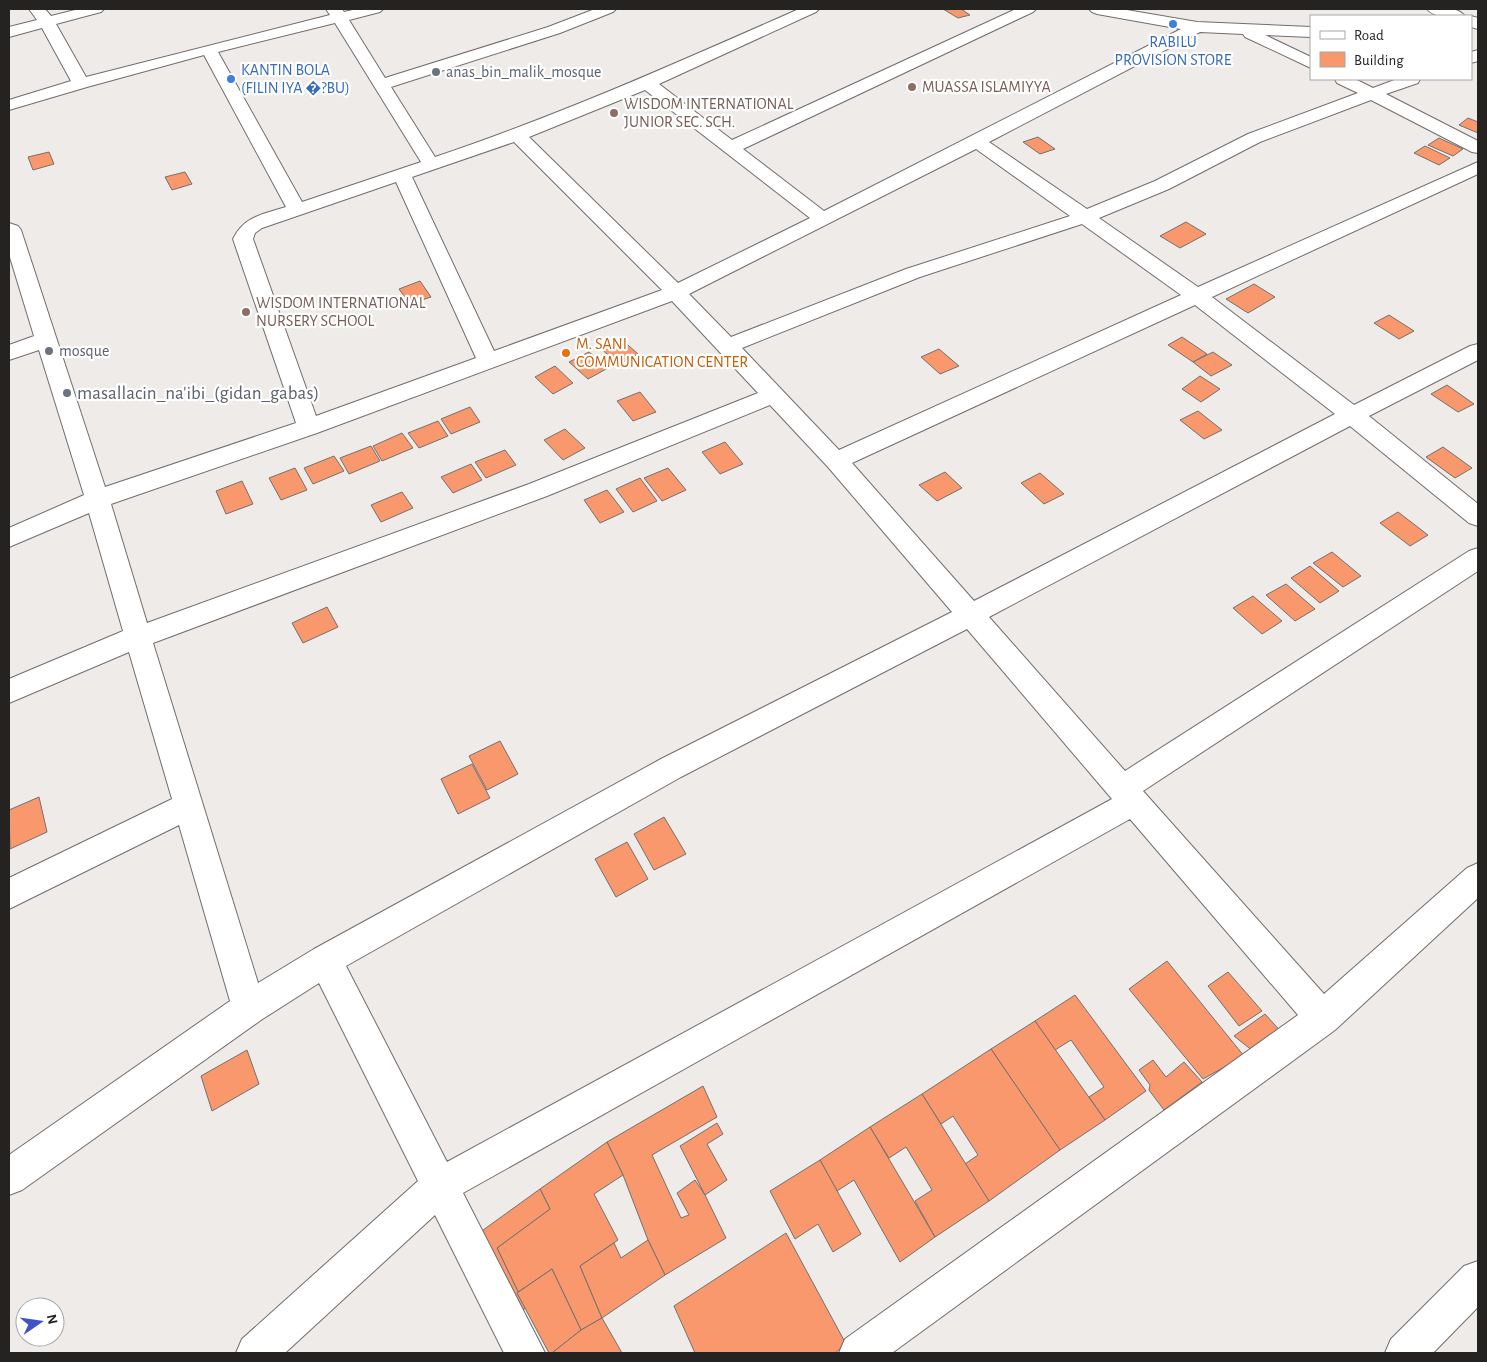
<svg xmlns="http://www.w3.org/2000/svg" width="1487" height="1362" viewBox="0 0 1487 1362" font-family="'Alegreya Sans',sans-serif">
<rect width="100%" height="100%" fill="#efebe9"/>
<g fill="#f9986d" stroke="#74706e">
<polygon points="943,9 961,9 970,15 958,18"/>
<polygon points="1468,118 1478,122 1478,133 1459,125"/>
<polygon points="1038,137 1055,149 1040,154 1023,142"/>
<polygon points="1439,138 1463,149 1453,156 1428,145"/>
<polygon points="1425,146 1450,158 1439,165 1414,153"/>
<polygon points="49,152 54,164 33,170 28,157"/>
<polygon points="185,172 192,184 172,190 165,177"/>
<polygon points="1186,222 1206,234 1180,248 1160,236"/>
<polygon points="420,281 431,297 410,304 399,289"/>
<polygon points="1254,284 1275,297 1248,313 1226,299"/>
<polygon points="1389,315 1414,331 1399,339 1374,323"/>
<polygon points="1182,337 1207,354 1193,362 1168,345"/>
<polygon points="620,338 638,354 619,364 600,348"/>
<polygon points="939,349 959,366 940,374 921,357"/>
<polygon points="589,352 608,368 588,379 569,362"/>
<polygon points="1213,352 1232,365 1211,376 1193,362"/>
<polygon points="555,366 573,383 553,394 535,377"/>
<polygon points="1200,376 1220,389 1201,402 1182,389"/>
<polygon points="1447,385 1474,404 1458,412 1431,394"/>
<polygon points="640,392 656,412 633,421 617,401"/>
<polygon points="470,407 480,422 451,434 441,419"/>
<polygon points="1198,411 1222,430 1204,439 1180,420"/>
<polygon points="438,421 448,436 419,448 408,433"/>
<polygon points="565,429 585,448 563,460 544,440"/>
<polygon points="402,433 413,448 382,461 373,446"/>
<polygon points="725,442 743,464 720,474 702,452"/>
<polygon points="371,446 380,461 349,474 340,458"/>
<polygon points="1443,447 1472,468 1455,478 1426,457"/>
<polygon points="505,450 516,465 486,478 475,462"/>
<polygon points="334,456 344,471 313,484 304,468"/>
<polygon points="471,464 482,480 453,493 441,477"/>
<polygon points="295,468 307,490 281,500 269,478"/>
<polygon points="668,468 686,490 662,501 644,478"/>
<polygon points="945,472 962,488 937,501 919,485"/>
<polygon points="1040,473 1064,494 1044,504 1021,483"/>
<polygon points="640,478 657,501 633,512 616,489"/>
<polygon points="242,481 253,504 226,514 216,491"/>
<polygon points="607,490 624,512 600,523 584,500"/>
<polygon points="402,492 413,508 381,522 371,505"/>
<polygon points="1398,512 1428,535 1410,546 1380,523"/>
<polygon points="1332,552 1361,576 1343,587 1313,563"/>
<polygon points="1310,566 1339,591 1320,603 1291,578"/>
<polygon points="1286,584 1315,609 1295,621 1266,595"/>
<polygon points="1253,596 1282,621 1262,634 1233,608"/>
<polygon points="327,607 338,627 303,643 292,623"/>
<polygon points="500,741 518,774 487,790 469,756"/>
<polygon points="472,764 490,798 458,814 441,779"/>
<polygon points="39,797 47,832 10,849 9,810"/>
<polygon points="664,817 686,854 654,870 634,834"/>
<polygon points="627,842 648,879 616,897 595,859"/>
<polygon points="1167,961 1244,1056 1203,1079 1129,989"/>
<polygon points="1228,972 1262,1011 1239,1026 1208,986"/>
<polygon points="1075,995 1146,1091 1105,1120 1089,1097 1104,1087 1071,1040 1055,1050 1035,1021"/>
<polygon points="1265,1014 1283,1034 1258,1055 1234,1036"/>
<polygon points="1035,1021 1105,1120 1060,1150 991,1049"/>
<polygon points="991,1049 1060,1150 989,1201 965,1164 978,1155 953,1116 941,1124 922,1094"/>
<polygon points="247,1050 259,1084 212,1111 201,1076"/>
<polygon points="1153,1060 1166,1077 1184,1062 1202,1082 1164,1110 1149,1090 1150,1085 1139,1070"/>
<polygon points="703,1086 717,1117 652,1155 681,1218 689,1215 677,1193 695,1180 705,1195 726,1238 665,1275 648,1240 623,1175 607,1142"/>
<polygon points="922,1094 989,1201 935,1237 915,1201 932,1190 906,1147 889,1158 870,1127"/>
<polygon points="717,1123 723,1134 707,1144 727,1180 705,1195 680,1146"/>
<polygon points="870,1127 935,1237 900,1262 854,1180 837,1191 820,1160"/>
<polygon points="607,1142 623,1175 594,1194 618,1240 580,1266 602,1318 581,1330 552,1269 518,1292 497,1248 550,1209 540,1189"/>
<polygon points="820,1160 861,1234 833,1252 818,1224 795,1239 770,1191"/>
<polygon points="540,1189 550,1209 497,1248 526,1308 516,1314 479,1233"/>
<polygon points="786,1233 846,1344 835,1353 695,1353 674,1306"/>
<polygon points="648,1240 665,1275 602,1318 580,1266 614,1243 621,1258"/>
<polygon points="552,1269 581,1330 552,1353 549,1353 517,1293"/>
<polygon points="602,1318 622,1353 552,1353 581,1330"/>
</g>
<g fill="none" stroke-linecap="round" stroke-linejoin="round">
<defs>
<g id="minor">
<path d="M29 9H45L51 16 79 9H104L101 12 56 24 86 77 330 15 326 9H342L344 12 357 9H383L380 12 349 20 385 78 548 27 595 9H616L613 12 560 33 391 87 435 157C560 115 679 62 799 9H819L816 12 659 84 732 140 1016 9H1036L1033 12 743 149 824 211 1181 29 1097 14 1092 12 1089 9H1121L1197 22 1311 27V37L1265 35 1311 57V68L1245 37 1243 34 1200 32 989 142 1087 209 1155 181 1248 134 1358 93 1337 83 1335 79H1355L1373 88 1397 79H1420L1418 83 1386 94 1478 141V153L1472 152 1371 100 1260 142 1169 189 1099 218 1198 287 1478 162V174L1212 297 1354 405 1470 346 1478 344V360L1369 416 1478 504V526L1469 523 1350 426 989 617 1125 771 1469 551 1478 548V571L1143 791 1324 994 1467 868 1478 863V898L1335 1030 892 1353H839L845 1339 1298 1015 1130 819 463 1193 545 1353H504L435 1215 285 1353H236L242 1339 418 1181 319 983 261 1020 22 1190 9 1195V1155L230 1001 179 825 9 909V878L172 799 129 652 9 703V679L123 631 89 513 9 547V528L84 495 39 350 9 360V345L34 336 9 254V223L18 226 21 230 105 487 296 423 233 239C244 216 264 214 286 207L204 55 87 87 9 110V100L71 81 42 28 9 37V27L37 20ZM335 23 421 162 302 202 218 52ZM645 90 810 218 678 283 529 137ZM514 142 662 290 494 351 412 177ZM976 149 1070 216 906 269 731 337 689 294ZM396 182 476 358 316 416 253 239 255 233 262 228ZM1082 224 1181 295 839 450 742 348 920 277ZM672 301 758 393 529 484 147 623 111 504 317 433ZM1195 305 1335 414 974 601 852 463ZM770 405 828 467 952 612 661 759 314 949 258 983 153 643 547 496ZM967 629 1112 799 447 1162 346 966 681 777Z"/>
<path d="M1427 9C1439 8 1457 6 1465 16 1453 17 1435 19 1427 9Z"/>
<polygon points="1471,16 1478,18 1478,29 1471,27"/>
<polygon points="1478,50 1478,61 1471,63 1471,52"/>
<polygon points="1478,1261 1478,1307 1433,1353 1385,1353 1391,1339 1464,1266"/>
</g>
</defs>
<use href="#minor" stroke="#716d6c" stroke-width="2"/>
<use href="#minor" fill="#fff" fill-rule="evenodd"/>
</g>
<g fill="#3f7fe0" stroke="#fff" stroke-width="2">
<circle cx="1173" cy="24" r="5"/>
<circle cx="231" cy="79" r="5"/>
</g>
<g fill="#6b7280" stroke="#fff" stroke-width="2">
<circle cx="436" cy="72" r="5"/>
<circle cx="49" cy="351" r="5"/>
<circle cx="67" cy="393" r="5"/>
</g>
<g fill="#8d6e63" stroke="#fff" stroke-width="2">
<circle cx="912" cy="87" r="5"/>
<circle cx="614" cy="113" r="5"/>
<circle cx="246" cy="312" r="5"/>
</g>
<circle fill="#e8710a" stroke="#fff" stroke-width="2" cx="566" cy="353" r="5"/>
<g text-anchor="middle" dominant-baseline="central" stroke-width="4.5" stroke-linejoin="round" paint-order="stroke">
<g font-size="16" fill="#366cbe" stroke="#fff">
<text x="1173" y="42">RABILU<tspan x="1173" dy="18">PROVISION STORE</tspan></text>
<text x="241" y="70" text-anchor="start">KANTIN BOLA<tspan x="241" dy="18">(FILIN IYA �?BU)</tspan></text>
</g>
<g font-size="16" fill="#5b616d" stroke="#fff" text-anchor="start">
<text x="446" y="72">anas_bin_malik_mosque</text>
<text x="59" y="351">mosque</text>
</g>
<g font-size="16" fill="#785e54" stroke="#fff" text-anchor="start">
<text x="922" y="87">MUASSA ISLAMIYYA</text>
<text x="624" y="104">WISDOM INTERNATIONAL<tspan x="624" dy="18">JUNIOR SEC. SCH.</tspan></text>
<text x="256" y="303">WISDOM INTERNATIONAL<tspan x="256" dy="18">NURSERY SCHOOL</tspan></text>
</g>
<g font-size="16" fill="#c56008" stroke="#fff" text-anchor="start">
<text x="576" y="344">M. SANI<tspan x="576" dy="18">COMMUNICATION CENTER</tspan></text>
</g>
<g font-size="19" fill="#5b616d" stroke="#fff" text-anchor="start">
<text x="77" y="393">masallacin_na'ibi_(gidan_gabas)</text>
</g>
</g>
<rect width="1487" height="1362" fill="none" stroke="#242322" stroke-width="20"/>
<rect x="1310" y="15" width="162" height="65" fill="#ffffff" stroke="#a7a7a7"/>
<rect x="1320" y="31" width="25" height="8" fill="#ffffff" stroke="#a7a7a7"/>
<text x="1354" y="40" font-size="15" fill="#242322">Road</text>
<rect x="1320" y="52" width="25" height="15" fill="#f9986d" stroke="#a7a7a7"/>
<text x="1354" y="65" font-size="15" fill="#242322">Building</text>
<g transform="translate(40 1322) rotate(77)"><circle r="24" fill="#ffffff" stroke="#a7a7a7"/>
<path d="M0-4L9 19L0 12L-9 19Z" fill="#4052c6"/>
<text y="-8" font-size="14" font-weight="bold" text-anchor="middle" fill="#242322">N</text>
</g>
</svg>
